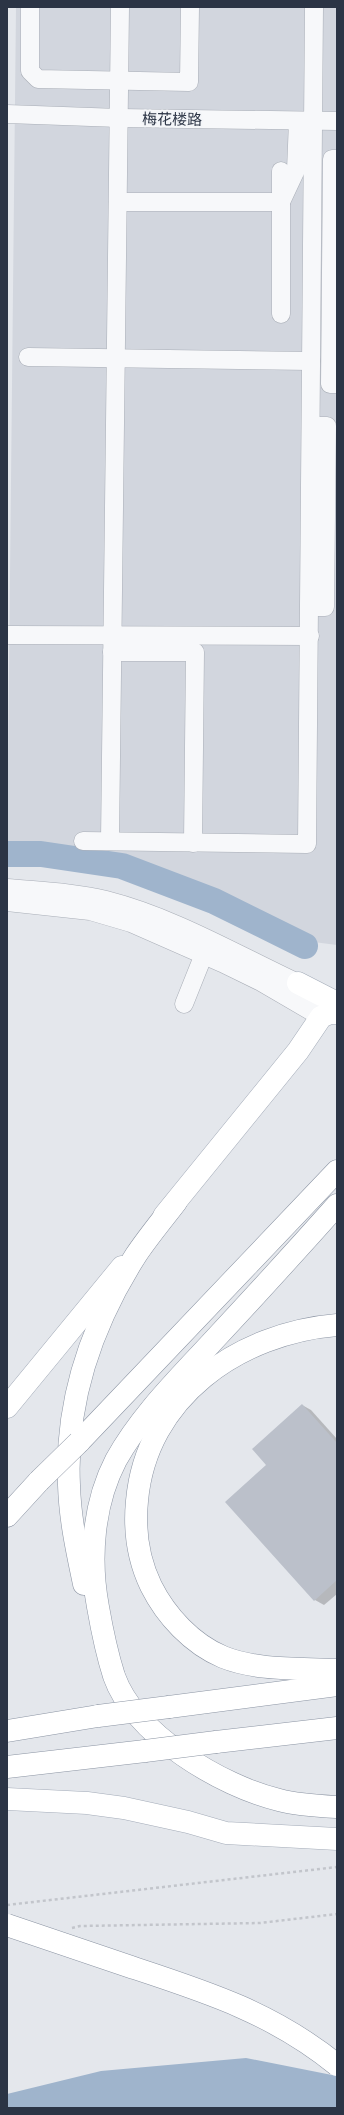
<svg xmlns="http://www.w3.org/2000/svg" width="344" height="2115" viewBox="0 0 344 2115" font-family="Mulish,'Noto Sans SC',sans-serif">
<rect width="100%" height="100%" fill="#e4e7ec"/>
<polygon fill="#d2d6de" points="16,7 337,7 337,945 298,940 152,889 100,865 7,860"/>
<polygon fill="#9fb4cc" points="246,2058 337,2076 337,2108 7,2108 7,2094 101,2071"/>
<polygon fill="#0003" points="302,1405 311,1410 337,1439 337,1594 324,1605 315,1600 267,1465"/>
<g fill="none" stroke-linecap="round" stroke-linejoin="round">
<polyline stroke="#9fb4cc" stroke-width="26" points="7,854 41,854 122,866 214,901 305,946"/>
</g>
<polygon fill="#bbc0ca" points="302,1404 337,1443 337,1580 314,1601 225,1502 266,1465 252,1449"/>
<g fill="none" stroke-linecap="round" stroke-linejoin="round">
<defs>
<g id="minor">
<polyline points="30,7 30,71 38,79 189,82 190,7"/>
<polyline points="7,114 119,118 337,121"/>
<polyline points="337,159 332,159 330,384 337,384"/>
<polyline points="118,202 281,202 296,170 298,121"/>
<polyline points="281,314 281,171"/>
<polyline points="28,357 311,361"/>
<polyline points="310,607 325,607 327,426 311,426"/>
<polyline points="7,635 310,636"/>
<polyline points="112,652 195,652 193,843"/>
<polyline points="83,841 307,844 314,7"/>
<polyline points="110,841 120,7"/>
<path d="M7 888C40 891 74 892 106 900 173 917 236 954 298 983"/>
<polyline points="7,902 90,911 131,923 222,963 261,982 321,1017"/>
<polyline points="184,1004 204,954"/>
</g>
<g id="major">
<polyline points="298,983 337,1003"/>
<polyline points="164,1216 298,1051 321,1017 330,1013 337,1013"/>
<polyline points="7,1407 122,1267"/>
<polyline points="7,1799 87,1803 124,1808 188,1822 226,1833 337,1839"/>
</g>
<g id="highway">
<path d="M337 1205C296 1251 255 1296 213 1341 178 1379 141 1415 116 1460 93 1504 89 1559 98 1607 102 1630 107 1654 114 1676 135 1735 221 1786 279 1800 298 1805 318 1806 337 1807"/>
<path d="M337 1325C239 1333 146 1397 137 1501 134 1531 138 1559 151 1586 166 1616 192 1644 223 1657 258 1671 300 1668 337 1670"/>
<polyline points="79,1442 337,1171"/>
<polyline points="7,1516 39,1481"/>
<path d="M84 1584C77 1551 70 1519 69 1485 65 1402 92 1324 136 1255 148 1237 163 1219 176 1202"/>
<polyline points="169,1707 337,1685"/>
<polyline points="7,1731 98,1716"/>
<polyline points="216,1742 337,1728"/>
<polyline points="7,1767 145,1751"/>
</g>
</defs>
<use href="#minor" stroke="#a9aeb7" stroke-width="19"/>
<use href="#major" stroke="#a3abb8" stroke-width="23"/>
<use href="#highway" stroke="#8b94a3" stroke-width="23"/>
<g stroke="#c2c5cb" stroke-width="2.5" stroke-dasharray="3 3" stroke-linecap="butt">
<polyline points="7,1905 337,1867"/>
<polyline points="72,1928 80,1926 260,1923 337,1914"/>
</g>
<use href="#minor" stroke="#f7f8fa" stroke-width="18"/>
<use href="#major" stroke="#fff" stroke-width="22"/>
<use href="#highway" stroke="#fff" stroke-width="22"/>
<defs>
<g id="highway-bridge">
<polyline points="39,1481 79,1442"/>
<polyline points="98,1716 169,1707"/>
<polyline points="145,1751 216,1742"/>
<path d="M7 1925C48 1939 89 1953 131 1967 207 1992 273 2013 337 2065"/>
</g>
</defs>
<use href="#highway-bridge" stroke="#8b94a3" stroke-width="23" stroke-linecap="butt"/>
<use href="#highway-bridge" stroke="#fff" stroke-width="22"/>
</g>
<g text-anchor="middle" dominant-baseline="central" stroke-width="4" stroke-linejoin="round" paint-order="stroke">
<g font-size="15" fill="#2b3445" stroke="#f4f6f9">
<text transform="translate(172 119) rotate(1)">梅花楼路</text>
</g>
</g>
<rect width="344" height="2115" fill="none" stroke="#2b3445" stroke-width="16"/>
</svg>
